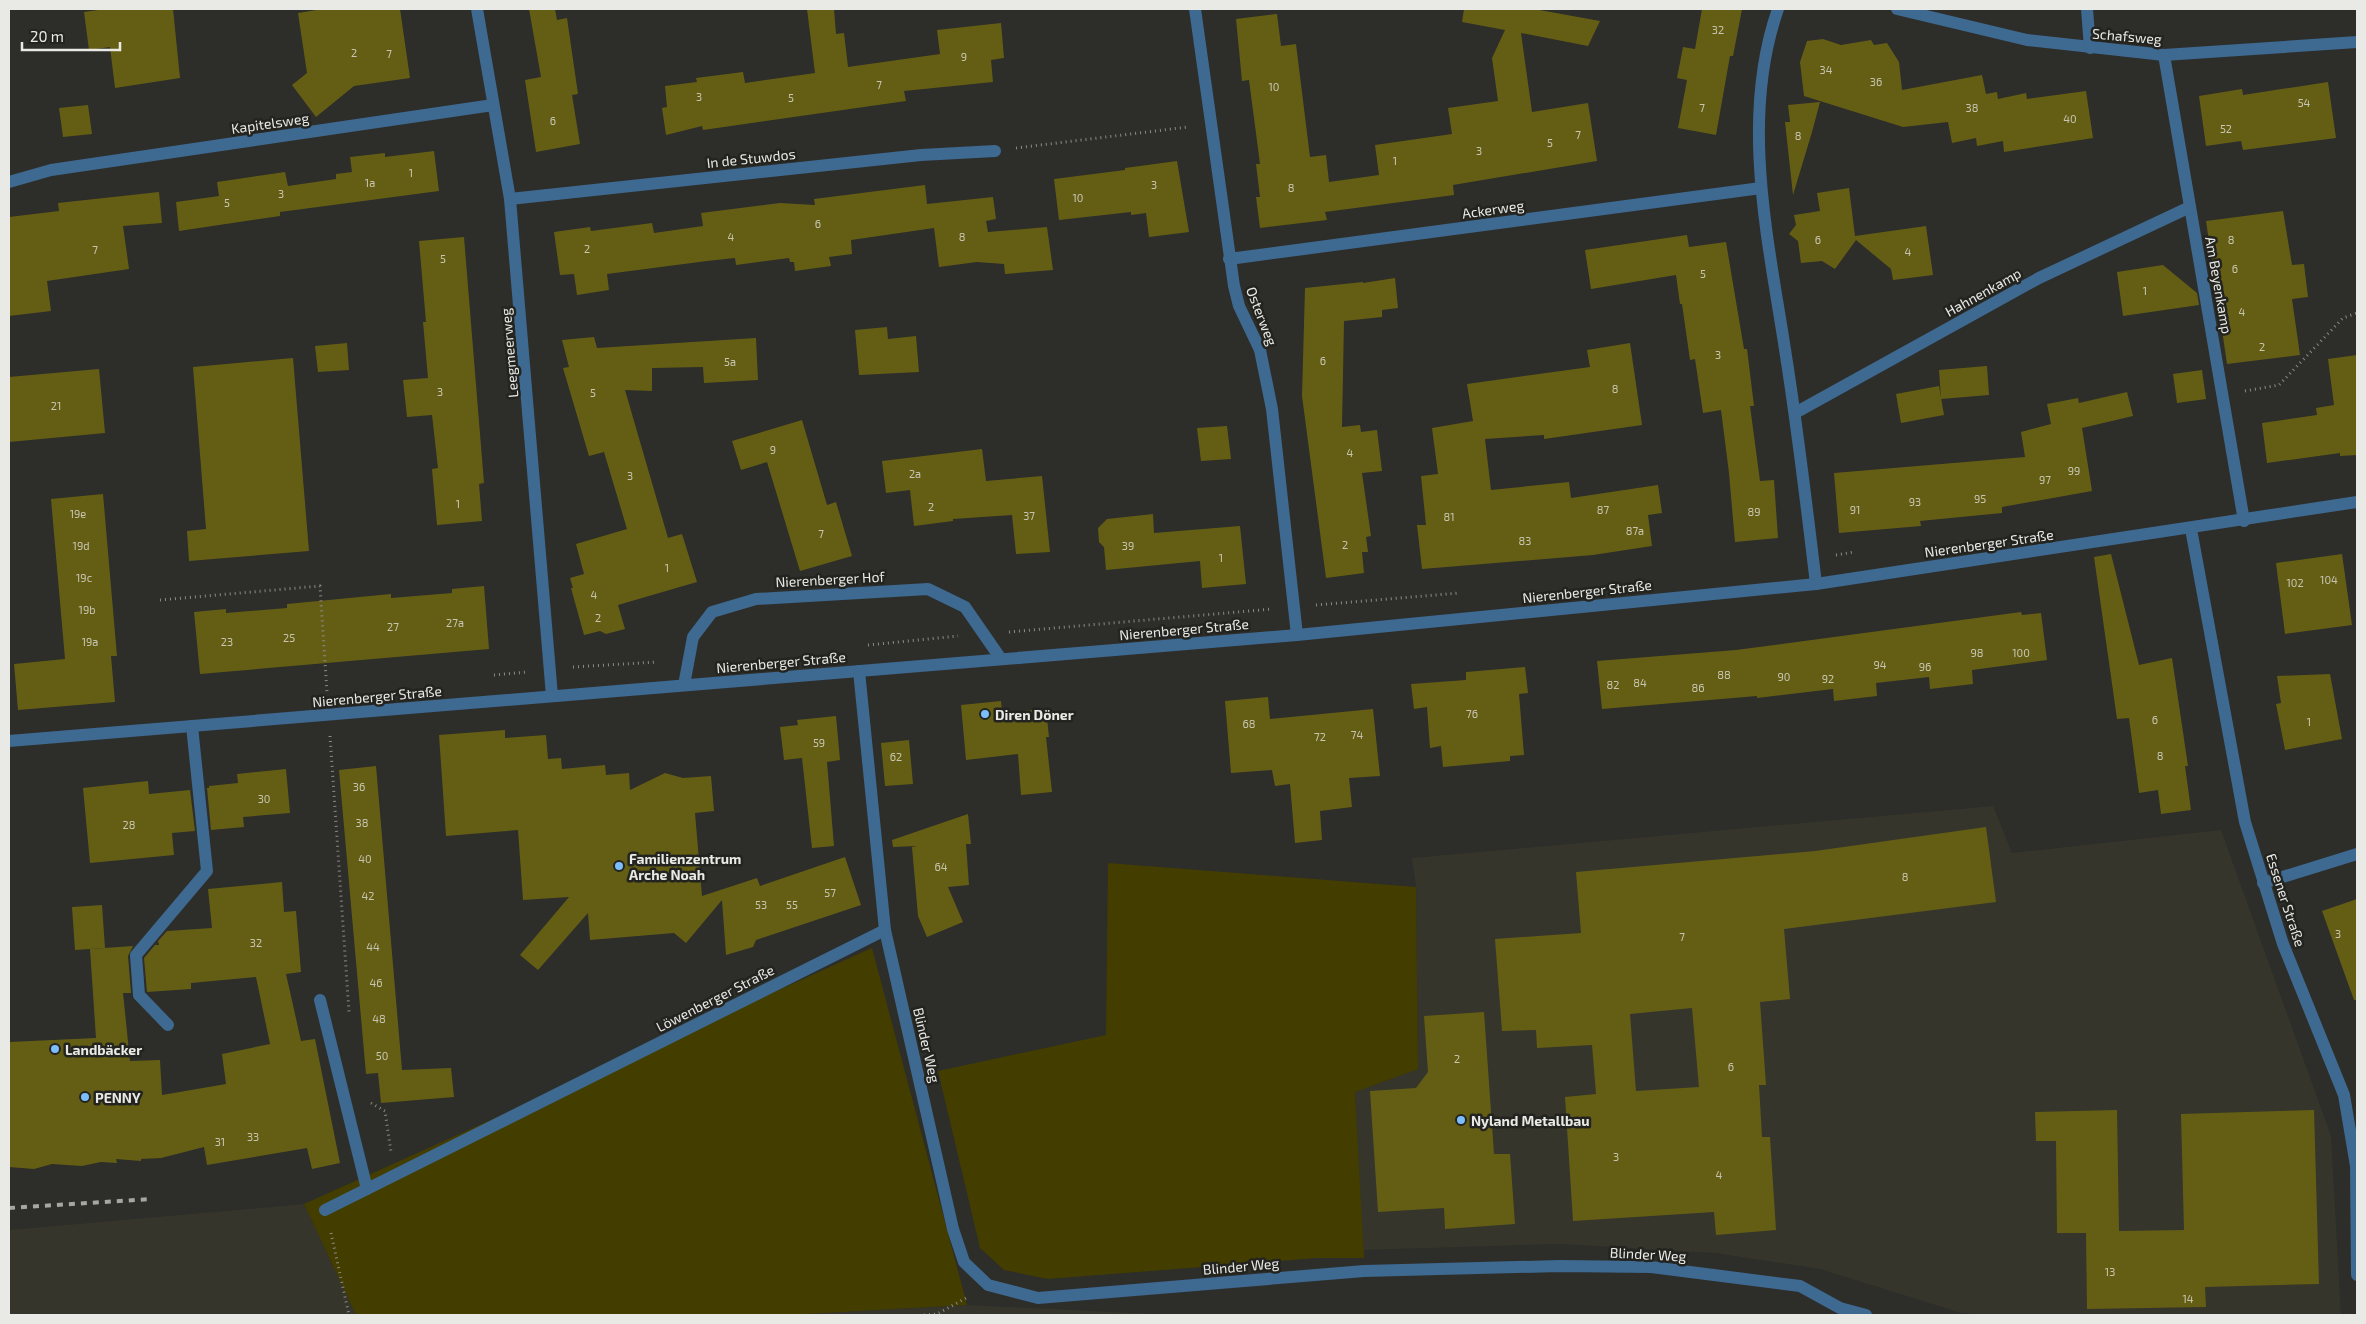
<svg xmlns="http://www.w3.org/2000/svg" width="2366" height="1324" viewBox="0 0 2366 1324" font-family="'Exo 2',sans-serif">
<rect width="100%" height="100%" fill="#2d2d29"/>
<g fill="#35352b">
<polygon points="1993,806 2012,853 2221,830 2331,1136 2341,1315 1982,1315 1961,1313 1820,1269 1715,1253 1559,1244 1363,1250 1355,1092 1418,1068 1416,887 1412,858"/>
<polygon points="304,1204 356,1315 9,1315 9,1230"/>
<polygon points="967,1305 1175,1315 789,1315"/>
</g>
<g fill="#433e00">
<polygon points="1108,863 1416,887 1418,1069 1355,1092 1364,1258 1317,1258 1048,1279 1004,1270 980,1248 938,1071 1106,1035"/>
<polygon points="872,948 967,1305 789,1315 356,1315 304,1204"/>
</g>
<g fill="#645e15" fill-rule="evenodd">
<polygon points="105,9 173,9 180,78 115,88 110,47 89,50 84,12"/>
<polygon points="323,9 400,9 410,78 354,86 316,117 292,85 307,73 298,13"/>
<polygon points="529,9 555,9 557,20 567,18 578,94 572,95 580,144 536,152 525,80 541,77"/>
<polygon points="807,9 834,9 836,34 844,33 848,67 940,54 937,30 1001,23 1004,58 991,60 993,82 904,91 906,101 703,130 702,126 666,135 662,108 667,107 665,86 697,82 696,78 743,72 745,83 815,73"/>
<polygon points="1464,9 1534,9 1600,21 1588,46 1521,33 1532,112 1588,103 1597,161 1453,185 1454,195 1325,212 1327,220 1260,228 1256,197 1260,197 1256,164 1260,164 1249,80 1242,81 1236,19 1277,14 1281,46 1296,44 1310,157 1326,155 1329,182 1379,175 1375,145 1452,134 1448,108 1498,101 1492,58 1505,30 1462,22"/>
<polygon points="1702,9 1742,9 1733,56 1730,56 1716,135 1678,128 1687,80 1677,78 1683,47 1695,49"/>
<polygon points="1823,39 1841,45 1871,40 1874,45 1887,43 1899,62 1902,90 1982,75 1986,94 1997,92 1998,99 2026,93 2027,99 2086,91 2093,138 2004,152 2003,141 1977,146 1976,138 1952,143 1948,122 1903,127 1804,96 1800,62 1807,41"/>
<polygon points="2328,82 2336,138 2243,150 2241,141 2206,146 2199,96 2242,89 2243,95"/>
<polygon points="1820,102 1812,132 1793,195 1785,122 1790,122 1788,105"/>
<polygon points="88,105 92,134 63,137 59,108"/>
<polygon points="434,151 439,191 280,212 280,216 179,231 176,202 219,196 217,182 285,172 288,186 336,179 336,174 352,172 350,157 385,153 385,157"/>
<polygon points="1177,161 1189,232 1149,237 1146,213 1131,215 1131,212 1059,220 1054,179 1125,170 1125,168"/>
<polygon points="925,185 927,204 993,197 996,219 986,221 988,232 1047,227 1053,270 1005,274 1004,264 977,262 939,267 934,228 851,240 852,254 829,257 831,266 795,271 794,262 790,262 789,258 736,265 735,258 707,261 607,274 609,290 577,295 574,274 560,275 554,232 590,227 591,231 652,223 654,233 703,226 701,213 780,203 815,205 814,199"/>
<polygon points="1849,188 1855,236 1926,226 1933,275 1893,280 1891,269 1856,240 1835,269 1822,261 1801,263 1798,241 1789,234 1796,225 1794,215 1820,211 1817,193"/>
<polygon points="159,192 162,223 123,226 129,269 47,281 51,311 9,316 9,217 59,211 58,203"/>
<polygon points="2283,211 2292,265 2304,264 2308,297 2292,299 2300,355 2227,364 2206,221"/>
<polygon points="1687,235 1689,247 1726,242 1744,349 1747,349 1754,406 1750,406 1760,481 1774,480 1778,538 1735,542 1729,473 1721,410 1703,413 1695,359 1690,360 1682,304 1680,304 1676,275 1591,289 1585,250"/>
<polygon points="464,237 484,483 479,484 482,521 437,525 432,469 438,468 432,415 407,417 403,380 428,378 423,322 426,322 419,241"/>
<polygon points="2163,265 2197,293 2199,305 2123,316 2117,272"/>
<polygon points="1395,278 1398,308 1382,310 1382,317 1344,321 1342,427 1360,425 1361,432 1377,430 1382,471 1362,473 1371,536 1366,537 1368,552 1362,552 1364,573 1326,578 1302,396 1305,288 1363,282 1363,283"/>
<polygon points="887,327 888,339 916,336 919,372 859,375 855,330"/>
<polygon points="594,337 597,348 756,338 758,380 704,383 703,367 652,368 652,391 625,390 668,538 682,534 697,582 618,605 625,629 606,634 600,631 584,635 571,588 573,588 570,578 584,574 576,544 627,529 604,452 589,456 563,368 569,367 562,340"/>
<polygon points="347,343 349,370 318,372 315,346"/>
<polygon points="1630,343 1642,425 1544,439 1544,435 1485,439 1491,490 1569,482 1571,498 1658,485 1662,513 1648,515 1652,546 1593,555 1422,569 1417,525 1426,525 1421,476 1438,474 1432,428 1473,421 1467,384 1590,367 1587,350"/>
<polygon points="2357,355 2357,455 2340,456 2340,453 2267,463 2262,423 2317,415 2316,408 2334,405 2328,359"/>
<polygon points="293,358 309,551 189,561 187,531 206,529 193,367"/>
<polygon points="1987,366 1989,395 1941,399 1939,370"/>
<polygon points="99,369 105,433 9,442 9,377"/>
<polygon points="2202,370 2206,399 2177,403 2173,374"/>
<polygon points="1939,386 1944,415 1901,423 1896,394"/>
<polygon points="2127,392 2133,416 2082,428 2092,491 2002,507 2002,513 1920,521 1921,526 1839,533 1834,473 2025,457 2021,432 2051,424 2047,404 2078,398 2079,403"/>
<polygon points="802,420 827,505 836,502 852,556 800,571 767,462 741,470 732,441"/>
<polygon points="1227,426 1231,459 1201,461 1197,428"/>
<polygon points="982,449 986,481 1042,476 1050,552 1016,554 1012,515 953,519 953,521 914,526 910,490 886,493 882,461"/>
<polygon points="103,494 117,656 111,656 115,702 18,710 14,664 65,659 51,499"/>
<polygon points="1153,514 1154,533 1240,526 1246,584 1202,588 1200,561 1106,570 1104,547 1099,542 1098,528 1107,519"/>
<polygon points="2111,554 2139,665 2172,658 2188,766 2185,766 2191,810 2161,814 2158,790 2139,793 2129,718 2117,719 2094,557"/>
<polygon points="2342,554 2352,625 2285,634 2276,563"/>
<polygon points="484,586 489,649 200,674 194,612 226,609 226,613 287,608 287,604 391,594 391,598 452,593 452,589"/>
<polygon points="2021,612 2022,615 2041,613 2047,660 1972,670 1973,684 1930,689 1929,677 1876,683 1877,696 1834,701 1833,689 1757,698 1757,696 1602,709 1597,661 1736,650"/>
<polygon points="1525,667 1528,693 1519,694 1524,755 1510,756 1510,761 1443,767 1441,746 1430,748 1427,707 1414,709 1411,684 1466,680 1466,672"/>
<polygon points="2330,674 2342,739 2285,750 2276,704 2281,703 2277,676"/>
<polygon points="1268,697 1270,719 1373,709 1380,776 1349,778 1352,807 1320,811 1322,840 1295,843 1290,784 1275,786 1272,770 1231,773 1225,701"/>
<polygon points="1001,701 1002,713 1046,709 1049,737 1046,737 1052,792 1021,795 1018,754 966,760 961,705"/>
<polygon points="836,716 840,760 827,762 834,846 812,848 802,758 784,760 780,727 798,725 797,720"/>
<polygon points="505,730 505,738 546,735 548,759 561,758 562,769 605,765 606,775 629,773 630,790 665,773 683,778 711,776 714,811 695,813 702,896 757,878 760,886 845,857 861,905 756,940 753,947 726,955 722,900 686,943 674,933 590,940 588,913 538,970 520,955 569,897 523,900 518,830 446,836 439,735"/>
<polygon points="909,740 913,784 885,786 881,743"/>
<polygon points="376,766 402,1070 451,1068 454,1097 381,1103 378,1073 366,1074 339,770"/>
<polygon points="286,769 290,813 243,817 244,827 211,830 207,788 209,788 209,786 238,783 237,774"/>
<polygon points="148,781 149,794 190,790 195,831 172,833 174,855 90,863 83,788"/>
<polygon points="968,814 971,844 966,844 969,885 948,887 963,922 927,937 918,916 912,847 917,846 893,847 892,840"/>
<path d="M1986 827 1996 902 1784 929 1790 999 1760 1002 1766 1085H1759L1762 1137H1770L1776 1230 1716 1235 1714 1212 1573 1221 1565 1097 1596 1094 1592 1045 1537 1048 1536 1030 1502 1031 1495 939 1581 933 1576 872 1815 851ZM1692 1008 1699 1087 1636 1091 1630 1014Z"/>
<polygon points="282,882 284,912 296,911 301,972 286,974 295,1014 301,1041 315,1039 340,1163 312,1169 307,1148 207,1165 204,1147 161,1158 141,1159 141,1161 116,1159 117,1163 101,1162 82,1166 52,1164 34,1169 9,1167 9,1042 96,1038 90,949 133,946 128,956 131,993 123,993 130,1061 160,1060 162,1095 226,1084 222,1054 270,1044 256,977 191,983 191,989 147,992 144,958 155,945 159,945 158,941 167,931 212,928 208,889"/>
<polygon points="2357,899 2357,1000 2354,1000 2322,911"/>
<polygon points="102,905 105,948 75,950 72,907"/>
<polygon points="1484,1012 1494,1154 1510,1154 1515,1224 1445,1229 1444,1208 1378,1212 1370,1091 1416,1088 1428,1072 1424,1016"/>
<polygon points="2117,1110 2119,1231 2184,1230 2181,1114 2314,1110 2319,1284 2205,1287 2206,1307 2087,1309 2086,1233 2057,1233 2056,1141 2036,1141 2035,1112"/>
</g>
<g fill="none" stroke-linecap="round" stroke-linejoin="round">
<g stroke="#8a8a87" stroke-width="3" stroke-dasharray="1 4" stroke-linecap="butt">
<polyline points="1016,148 1188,127"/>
<polyline points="2245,391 2279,385 2343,318 2357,313"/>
<polyline points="1836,555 1854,552"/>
<polyline points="160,600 320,586 327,693"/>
<polyline points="1316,605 1459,593"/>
<polyline points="1009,632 1272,609"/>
<polyline points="868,645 958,636"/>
<polyline points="573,667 657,662"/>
<polyline points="494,675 527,672"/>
<polyline points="330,736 349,1012"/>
<polyline points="371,1103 385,1111 391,1152"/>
<polyline points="331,1233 349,1315"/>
<polyline points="924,1315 937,1314 968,1297"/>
</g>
<g stroke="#3e6990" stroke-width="12">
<polyline points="477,9 510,199 552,696"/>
<polyline points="1195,9 1234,286 1239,306 1260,350 1272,409 1297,635"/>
<path d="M1778 9C1739 120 1769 243 1786 356 1798 432 1807 508 1816 584"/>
<polyline points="1897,9 2027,40 2164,55 2357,42"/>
<polyline points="2087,9 2090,48"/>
<polyline points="2164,55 2244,521"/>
<polyline points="9,182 51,170 493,105"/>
<polyline points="510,199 921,155 995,151"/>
<polyline points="1229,259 1761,188"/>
<polyline points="1795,413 2039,278 2190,207"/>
<polyline points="2191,529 2245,822 2283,944 2344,1095 2356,1166 2357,1275"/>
<polyline points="684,685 693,637 712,612 756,599 928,589 965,607 1001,659"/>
<polyline points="9,741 1297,635 1816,584 2357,502"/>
<polyline points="2263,883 2357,854"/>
<polyline points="885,930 953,1229 964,1262 988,1285 1038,1298 1364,1271 1560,1266 1651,1267 1800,1286 1840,1308 1866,1315"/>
<polyline points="320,1000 367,1189"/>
<polyline points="168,1025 139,995 136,955 207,871 192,726"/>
<polyline points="325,1210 885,930 859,671"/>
</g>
<polyline stroke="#a6a6a3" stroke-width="4" stroke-dasharray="6 6" stroke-linecap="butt" points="9,1208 152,1199"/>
</g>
<g fill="#7cbef9" stroke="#232320" stroke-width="2">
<circle cx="985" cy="714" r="5"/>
<circle cx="619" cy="866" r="5"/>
<circle cx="55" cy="1049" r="5"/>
<circle cx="85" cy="1097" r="5"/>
<circle cx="1461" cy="1120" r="5"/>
</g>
<g text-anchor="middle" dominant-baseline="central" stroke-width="5" stroke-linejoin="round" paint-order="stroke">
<g font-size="11" fill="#c8c6b2">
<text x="1718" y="29">32</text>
<text x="354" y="52">2</text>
<text x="389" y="53">7</text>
<text x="964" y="56">9</text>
<text x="1826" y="69">34</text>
<text x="1876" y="81">36</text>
<text x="879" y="84">7</text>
<text x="1274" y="86">10</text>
<text x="699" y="96">3</text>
<text x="791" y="97">5</text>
<text x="2304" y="102">54</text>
<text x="1702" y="107">7</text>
<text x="1972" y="107">38</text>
<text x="2070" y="118">40</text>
<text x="553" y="120">6</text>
<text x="2226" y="128">52</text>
<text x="1578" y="134">7</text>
<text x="1798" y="135">8</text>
<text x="1550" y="142">5</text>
<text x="1479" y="150">3</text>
<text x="1395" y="160">1</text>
<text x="411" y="172">1</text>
<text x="370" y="182">1a</text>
<text x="1154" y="184">3</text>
<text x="1291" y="187">8</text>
<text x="281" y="193">3</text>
<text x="1078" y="197">10</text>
<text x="227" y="202">5</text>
<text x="818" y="223">6</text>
<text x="731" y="236">4</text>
<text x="962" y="236">8</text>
<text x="1818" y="239">6</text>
<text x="2231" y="239">8</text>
<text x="587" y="248">2</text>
<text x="95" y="249">7</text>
<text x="1908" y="251">4</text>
<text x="443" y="258">5</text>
<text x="2235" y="268">6</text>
<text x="1703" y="273">5</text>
<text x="2145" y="290">1</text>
<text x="2242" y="311">4</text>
<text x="2262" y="346">2</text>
<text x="1718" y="354">3</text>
<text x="1323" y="360">6</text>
<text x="730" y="361">5a</text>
<text x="1615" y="388">8</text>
<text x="440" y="391">3</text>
<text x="593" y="392">5</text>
<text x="56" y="405">21</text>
<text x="773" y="449">9</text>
<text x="1350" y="452">4</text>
<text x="2074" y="470">99</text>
<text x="915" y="473">2a</text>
<text x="630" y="475">3</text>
<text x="2045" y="479">97</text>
<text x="1980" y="498">95</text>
<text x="1915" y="501">93</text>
<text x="458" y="503">1</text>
<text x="931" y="506">2</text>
<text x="1603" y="509">87</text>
<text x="1855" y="509">91</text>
<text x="1754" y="511">89</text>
<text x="78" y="513">19e</text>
<text x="1029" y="515">37</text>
<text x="1449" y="516">81</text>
<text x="1635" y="530">87a</text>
<text x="821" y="533">7</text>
<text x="1525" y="540">83</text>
<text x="1345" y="544">2</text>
<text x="81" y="545">19d</text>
<text x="1128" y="545">39</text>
<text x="1221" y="557">1</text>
<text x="667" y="567">1</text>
<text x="84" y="577">19c</text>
<text x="2329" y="579">104</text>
<text x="2295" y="582">102</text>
<text x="594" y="594">4</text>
<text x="87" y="609">19b</text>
<text x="598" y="617">2</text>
<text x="455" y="622">27a</text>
<text x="393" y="626">27</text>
<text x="289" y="637">25</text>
<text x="90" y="641">19a</text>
<text x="227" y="641">23</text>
<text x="1977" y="652">98</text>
<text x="2021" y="652">100</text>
<text x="1880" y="664">94</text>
<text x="1925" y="666">96</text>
<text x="1724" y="674">88</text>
<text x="1784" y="676">90</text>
<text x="1828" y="678">92</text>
<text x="1640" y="682">84</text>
<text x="1613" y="684">82</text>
<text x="1698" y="687">86</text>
<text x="1472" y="713">76</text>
<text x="2155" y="719">6</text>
<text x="2309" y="721">1</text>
<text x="1249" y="723">68</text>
<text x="1357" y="734">74</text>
<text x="1320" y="736">72</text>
<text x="819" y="742">59</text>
<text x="2160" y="755">8</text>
<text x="896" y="756">62</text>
<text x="359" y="786">36</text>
<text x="264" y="798">30</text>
<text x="362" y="822">38</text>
<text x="129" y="824">28</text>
<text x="365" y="858">40</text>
<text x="941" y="866">64</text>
<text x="1905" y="876">8</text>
<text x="830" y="892">57</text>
<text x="368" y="895">42</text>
<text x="761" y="904">53</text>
<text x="792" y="904">55</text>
<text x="2338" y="933">3</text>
<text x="1682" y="936">7</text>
<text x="256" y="942">32</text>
<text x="373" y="946">44</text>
<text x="376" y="982">46</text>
<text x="379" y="1018">48</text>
<text x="382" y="1055">50</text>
<text x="1457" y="1058">2</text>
<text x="1731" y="1066">6</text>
<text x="253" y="1136">33</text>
<text x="220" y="1141">31</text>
<text x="1616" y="1156">3</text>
<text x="1719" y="1174">4</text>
<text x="2110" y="1271">13</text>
<text x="2188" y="1298">14</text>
</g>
<g font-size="14" fill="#e9e9e6" stroke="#232320">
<text transform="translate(2127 36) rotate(5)">Schafsweg</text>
<text transform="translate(270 123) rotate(-8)">Kapitelsweg</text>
<text transform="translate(751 158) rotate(-6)">In de Stuwdos</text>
<text transform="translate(1493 209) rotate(-8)">Ackerweg</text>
<text transform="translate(2219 285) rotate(80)">Am Beyenkamp</text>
<text transform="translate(1983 292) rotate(-29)">Hahnenkamp</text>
<text transform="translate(1262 316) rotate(69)">Osterweg</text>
<text transform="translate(509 353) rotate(-95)">Leegmeerweg</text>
<text transform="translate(1989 543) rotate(-8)">Nierenberger Straße</text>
<text transform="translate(830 579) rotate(-3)">Nierenberger Hof</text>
<text transform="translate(1587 591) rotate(-6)">Nierenberger Straße</text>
<text transform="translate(1184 629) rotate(-5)">Nierenberger Straße</text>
<text transform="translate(781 662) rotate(-5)">Nierenberger Straße</text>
<text transform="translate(377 696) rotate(-5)">Nierenberger Straße</text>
<text transform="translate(2286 900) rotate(72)">Essener Straße</text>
<text transform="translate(715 998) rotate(-27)">Löwenberger Straße</text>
<text transform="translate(927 1045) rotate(77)">Blinder Weg</text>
<text transform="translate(1648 1254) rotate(3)">Blinder Weg</text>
<text transform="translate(1241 1266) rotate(-5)">Blinder Weg</text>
</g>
<g font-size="14" font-weight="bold" fill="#e9e9e6" stroke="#232320" text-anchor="start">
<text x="995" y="714">Diren Döner</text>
<text x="629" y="858">Familienzentrum<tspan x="629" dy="16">Arche Noah</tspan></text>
<text x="65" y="1049">Landbäcker</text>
<text x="95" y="1097">PENNY</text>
<text x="1471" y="1120">Nyland Metallbau</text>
</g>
</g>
<rect width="2366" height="1324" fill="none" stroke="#e9e9e6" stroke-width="20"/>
<path d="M22 42v8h98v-8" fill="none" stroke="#e9e9e6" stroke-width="2.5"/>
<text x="30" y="42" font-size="15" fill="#e9e9e6" stroke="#232320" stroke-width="4" paint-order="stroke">20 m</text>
</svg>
